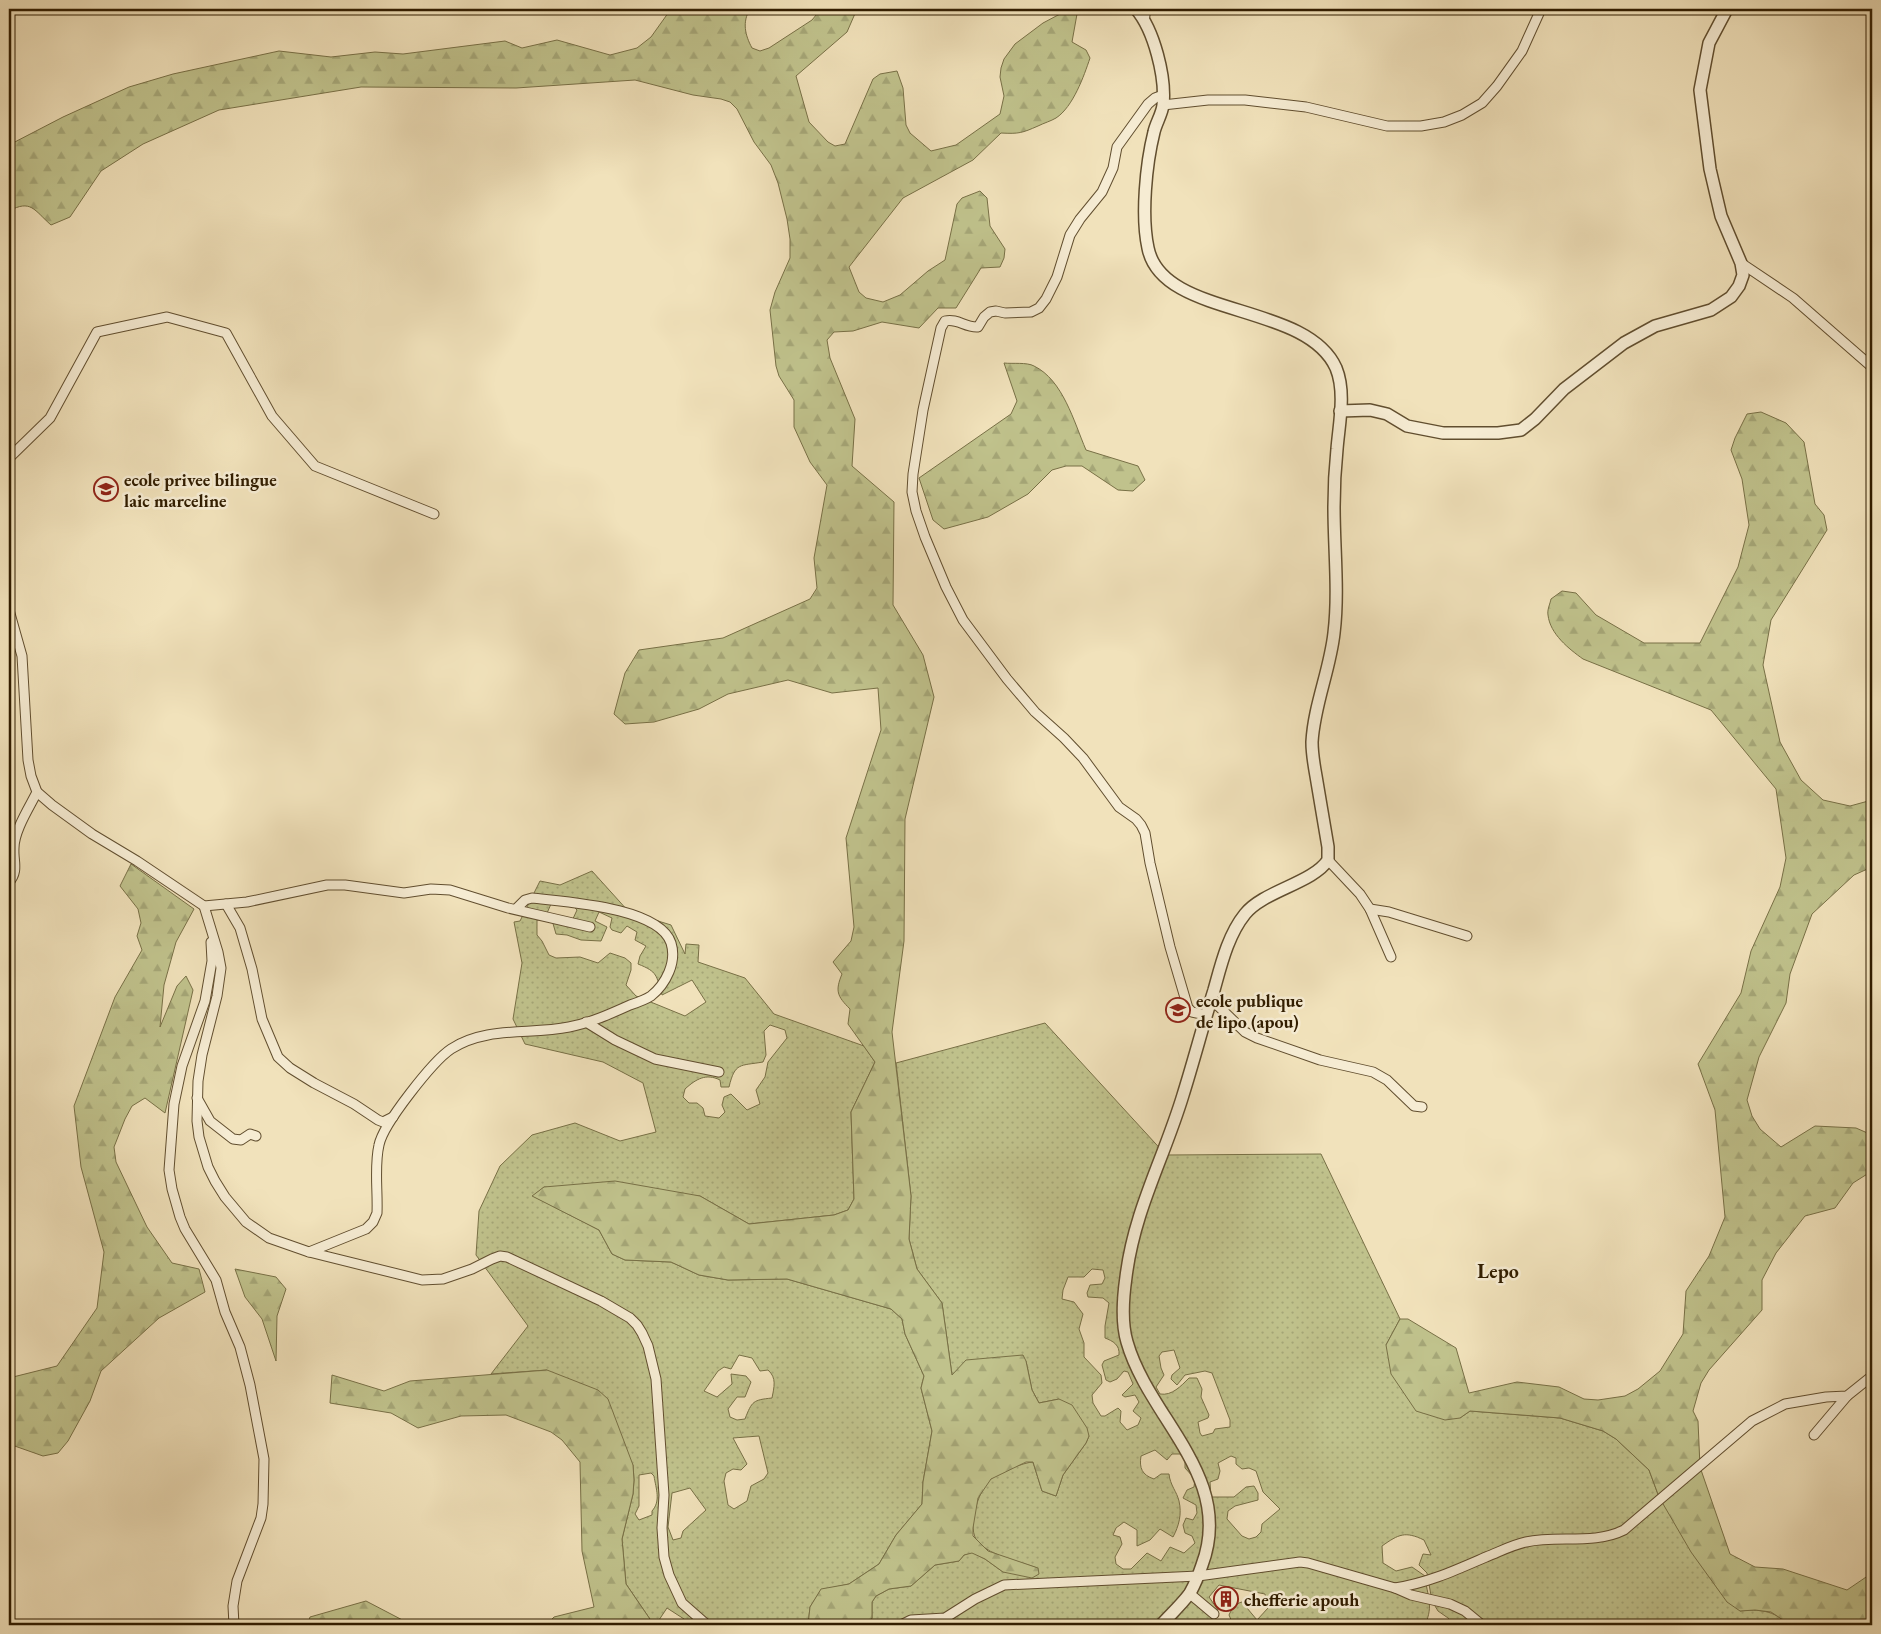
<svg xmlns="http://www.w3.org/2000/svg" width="1881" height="1634" viewBox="0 0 1881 1634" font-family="'EB Garamond',serif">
<defs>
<pattern id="grass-dots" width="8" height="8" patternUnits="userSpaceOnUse" patternTransform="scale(1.25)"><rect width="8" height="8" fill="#c0c28c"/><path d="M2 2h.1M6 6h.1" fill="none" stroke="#a5a677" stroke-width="1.8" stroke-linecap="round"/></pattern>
<pattern id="forest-firs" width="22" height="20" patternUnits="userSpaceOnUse" patternTransform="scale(1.25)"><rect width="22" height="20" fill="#c0c28c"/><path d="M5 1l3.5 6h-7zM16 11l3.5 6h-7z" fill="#a5a677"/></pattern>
</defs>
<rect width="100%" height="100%" fill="#f1e2bb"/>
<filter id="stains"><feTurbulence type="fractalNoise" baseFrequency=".004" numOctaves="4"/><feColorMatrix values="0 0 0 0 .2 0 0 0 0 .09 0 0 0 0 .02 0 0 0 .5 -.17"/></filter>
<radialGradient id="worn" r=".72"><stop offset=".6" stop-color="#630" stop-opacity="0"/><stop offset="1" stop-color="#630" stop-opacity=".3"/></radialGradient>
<g fill="url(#grass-dots)" stroke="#787046" fill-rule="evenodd">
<path d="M592 871 629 912 671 925 685 954 686 944 699 945 698 962 745 978 774 1014 864 1046 875 1062 851 1112 854 1199 848 1210 834 1215 749 1224 700 1196 544 1187 533 1196 599 1230 612 1254 625 1260 671 1262 699 1275 728 1280 787 1279 891 1309 902 1319 905 1334 924 1376 921 1388 932 1431 923 1482 922 1504 896 1535 879 1564 849 1584 821 1590 810 1607 808 1625H684V1619L667 1608 659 1620 662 1625H654L626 1584 622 1539 633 1494 634 1480 633 1465 547 1370 491 1374 528 1326 476 1255 479 1211 500 1166 532 1135 575 1123 620 1141 656 1132 643 1083 603 1062 525 1044 513 1019 522 963 514 922 520 921 540 881 560 885ZM551 904 574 907 577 910 571 923 552 920 556 934 567 935 581 940 601 941 607 927 595 921 599 912 612 918 610 927 612 930 621 933 627 926 637 932 635 940 646 946 640 956 638 964C658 972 656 975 662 995L692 980 706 1002 685 1016 636 996 626 985 631 970V963L625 958 610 953 598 963 580 957 556 958 549 955 542 941 537 935V920H544ZM770 1025 785 1030 787 1038 768 1062 765 1077 756 1090 760 1104 747 1110 731 1094 724 1097 722 1105 725 1112 719 1118 705 1116 703 1108 697 1103H689L683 1097 685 1089C696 1079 706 1073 720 1080L721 1087H729C735 1062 740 1066 763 1062L766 1055 764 1031ZM739 1355 752 1358 760 1371 768 1370C777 1378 774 1387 772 1398 753 1400 752 1401 745 1419L737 1420 730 1417 728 1409 737 1397H745L751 1382 746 1376 731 1374 732 1384 717 1397 704 1391 718 1371 724 1367 731 1369ZM759 1436 768 1473 764 1479 751 1486 747 1501 734 1509 728 1505 724 1481 726 1473 733 1469 741 1470 747 1464 733 1438ZM651 1473 654 1476C656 1489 661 1501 652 1511V1515L639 1520 635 1514 639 1506V1475ZM690 1488 706 1510 683 1531 681 1538 673 1540 668 1527 672 1493Z"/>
<path d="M1045 1023 1166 1155 1321 1154 1400 1319 1386 1345 1460 1418 1470 1411 1560 1418 1603 1431 1616 1439 1649 1470 1659 1497 1740 1611C1758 1609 1775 1610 1788 1625H1454L1448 1618 1438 1611 1432 1601 1427 1573 1419 1565 1423 1554 1431 1555 1424 1540C1405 1531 1399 1534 1382 1546L1383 1563 1396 1571 1412 1567 1425 1576C1427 1596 1434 1605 1425 1625H1231L1232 1622 1229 1615C1231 1610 1236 1603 1242 1602L1257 1620 1268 1608 1265 1594 1219 1585 1209 1597 1218 1610 1208 1625H868L872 1618V1602L876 1596 889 1589 911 1586 935 1565 959 1561 964 1555 972 1552 985 1559 1003 1572 1037 1568C1019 1561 992 1557 978 1542 966 1529 978 1490 991 1479 997 1473 1025 1462 1033 1462L1042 1491 1056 1496 1063 1475 1086 1443 1089 1436 1059 1399 1039 1403 1032 1390 1026 1361 952 1375 942 1303 917 1269 909 1239 911 1196 896 1063ZM1092 1269 1103 1270 1105 1278 1102 1284 1090 1285 1087 1293 1088 1297 1103 1298 1109 1303 1105 1326V1338C1113 1341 1120 1345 1119 1355L1104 1361 1102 1365 1106 1380 1110 1382 1117 1379 1124 1371 1128 1372 1133 1384 1122 1395 1125 1397 1135 1395 1139 1402 1133 1411 1141 1418 1138 1425 1127 1430 1120 1422 1121 1411 1118 1408 1105 1416H1101L1093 1403 1092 1395 1102 1383 1101 1375 1084 1357V1343L1079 1329 1083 1314 1074 1302 1062 1299 1063 1290 1068 1277H1084ZM1174 1350 1180 1368 1172 1375 1171 1379 1177 1385 1185 1375 1205 1371 1212 1373 1230 1420V1427L1215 1429 1213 1433 1202 1436 1200 1433 1198 1422 1208 1418 1209 1415 1201 1397 1202 1389 1197 1378H1189C1181 1386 1172 1396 1160 1394L1156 1387 1164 1375 1161 1368 1159 1356 1162 1352ZM1155 1450 1167 1460 1172 1454H1180L1185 1460V1468L1195 1479 1194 1487 1187 1490 1183 1498 1196 1505 1197 1513 1193 1520 1186 1518 1183 1525 1185 1533 1192 1536 1195 1543 1184 1553 1170 1547 1161 1561 1147 1553 1131 1569H1123L1116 1564 1115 1557 1122 1544 1120 1537 1113 1535 1116 1528 1124 1522 1137 1530V1546L1150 1540 1160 1529 1173 1537C1179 1526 1182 1514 1179 1501 1177 1492 1170 1485 1169 1474H1161L1154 1479C1142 1475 1139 1468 1141 1456ZM1231 1456 1236 1458V1464L1242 1469 1249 1468 1256 1471 1263 1492 1280 1509 1262 1524 1261 1532 1256 1537 1249 1539 1242 1536 1227 1519 1228 1511 1235 1506 1258 1500V1493L1254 1486 1246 1487 1234 1497H1211L1210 1482 1218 1479 1220 1471 1218 1463Z"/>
</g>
<g fill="url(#forest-firs)" stroke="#787046">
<path d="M671 9H750C742 22 745 35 752 48L760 51 769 48 812 20 821 9H857L847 32 796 76 809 122 828 142 835 146 845 144 873 79 880 74 897 71 903 88 906 125 910 133 931 151 956 145 1000 114 1004 96 1000 77 1001 68 1004 59 1015 44 1043 23 1060 14 1069 12 1077 14 1072 42 1086 50 1090 58C1084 76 1073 107 1056 118 1051 121 1044 123 1038 126 1022 133 1019 134 1001 133L973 160 903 198 849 267 859 292 866 298 883 302 900 295 928 271 945 260 957 204 962 198 980 191 987 198 990 226 1005 249 1004 258 1000 267 981 268 956 308H938L919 328 882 322 853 331 834 332 827 340 830 358 855 419 852 466 894 502 893 605 923 655 934 697 905 819 904 941 892 1032 911 1196 909 1239 917 1269 942 1303 952 1375 966 1360 1023 1355 1026 1361 1032 1390 1039 1403 1059 1399 1072 1405 1087 1428 1089 1436 1086 1443 1063 1475 1056 1496 1042 1491 1033 1462H1026L991 1479 978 1498 973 1528V1536L988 1551 1038 1568 1039 1574 1032 1578 1003 1572 985 1559 972 1553 964 1555 959 1561 935 1565 911 1586 889 1589 876 1596 872 1602V1618L868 1625H808L810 1607 821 1589 849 1584 879 1564 896 1535 922 1504 923 1482 932 1431 921 1388 924 1376 905 1334 902 1319 891 1309 787 1279 728 1280 699 1275 671 1262 625 1260 612 1254 599 1230 532 1196 544 1187 615 1181 700 1196 749 1224 834 1215 848 1210 854 1199 851 1112 875 1062 848 1024 850 1009C837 996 835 991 842 974L833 962 851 941 854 927 846 838 881 730 878 688 832 693 788 680 728 694 699 709 654 722 625 724 614 714 625 673 639 650 723 638 810 599 817 588 814 558 827 485 810 462 794 427V400L779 376 776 366 770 310 775 292 790 258V239L787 219 778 183 771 165 754 142 737 109 730 102 721 99 693 95 635 80 516 88 361 87 219 110 143 144 101 171 70 217 51 225C34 210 31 199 9 211V145L63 117 129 87 173 74 279 51 331 57 375 52 403 54 505 41 522 48 557 40 610 55 637 48 651 37Z"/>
<path d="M1004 363C1012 364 1027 362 1034 366 1063 380 1074 422 1086 450L1138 466 1145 480 1133 491 1118 490 1082 466H1066L1052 470 1028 494 988 517 944 529 933 520 919 478 1011 414 1017 401Z"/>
<path d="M1761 412 1786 423 1804 442 1815 504 1824 515 1827 530 1771 620 1763 665 1780 742 1801 780 1823 800 1850 806 1872 800V867L1854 875 1812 914 1790 974 1786 1003 1759 1057 1747 1100 1752 1116 1760 1129 1781 1147 1815 1126 1856 1128 1872 1135V1171L1853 1183 1835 1208 1805 1216 1776 1253 1762 1280V1310L1709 1370 1701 1383 1693 1411 1698 1421 1700 1467 1730 1554 1755 1567 1783 1569 1847 1590 1872 1573V1625H1788L1783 1620 1771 1612 1755 1610 1740 1611 1727 1602 1691 1552 1659 1497 1649 1470 1616 1439 1603 1431 1560 1418 1470 1411 1460 1418 1445 1420 1416 1411 1391 1374 1386 1345 1400 1319H1408L1456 1348 1469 1393 1517 1382 1559 1387 1584 1399 1598 1400 1625 1396 1638 1389 1660 1371 1683 1334 1686 1291 1709 1256 1725 1217 1715 1110 1698 1064 1741 993 1751 951 1780 887 1786 858 1776 789 1711 710 1583 659C1569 649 1550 634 1548 615 1547 610 1550 604 1551 599L1562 591 1576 593 1596 615 1644 643H1700L1738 567 1749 525 1742 479 1731 450 1735 438 1747 414Z"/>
<polygon points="131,864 194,909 176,942 164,985 160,1027 177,986 186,976 193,990 165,1113 145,1098 132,1106 125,1119 114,1147 116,1162 147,1227 172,1263 199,1269 205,1292 159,1318 101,1371 90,1401 68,1441 58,1453 43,1456 9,1444 9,1378 57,1366 97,1308 104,1252 81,1167 74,1106 115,997 142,950 137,936 141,923 138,909 120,886"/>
<polygon points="235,1269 276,1277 286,1289 277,1316 276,1361 262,1319 245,1297"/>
<polygon points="547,1370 598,1390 608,1399 633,1465 634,1480 633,1494 622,1539 626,1584 654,1625 546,1625 554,1617 594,1607 582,1551 580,1462 562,1440 551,1432 506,1415 461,1416 418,1428 391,1413 330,1403 332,1375 384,1391 410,1381"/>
<polygon points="366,1601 412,1625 307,1625 310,1617"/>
</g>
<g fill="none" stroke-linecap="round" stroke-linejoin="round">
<defs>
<g id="minor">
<polyline points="1144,21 1146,9"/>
<path d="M1163 95 1155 98 1148 104 1117 147 1113 168 1102 192 1080 219 1070 235 1057 277 1046 299 1039 308 1031 312 1005 313 996 311 990 312 984 317 978 327C965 328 958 318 945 321L941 328 923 410 913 474 912 492 916 511 925 537 946 587 963 620 1007 679 1035 712 1064 738 1083 758 1119 807 1136 819 1141 825 1145 833 1150 863 1170 947 1188 1008 1192 1012 1206 1015"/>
<polyline points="1163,105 1208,100 1245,100 1306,107 1387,126 1421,126 1444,122 1462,115 1482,103 1497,86 1522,51 1541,9"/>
<polyline points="1741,263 1793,298 1872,367"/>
<polyline points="9,458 50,418 97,332 167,317 226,333 272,416 315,466 434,514"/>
<polyline points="9,610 22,656 28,760 31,776 37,792 52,805 92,834 137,861 204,906 247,902 327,885 345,885 404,893 431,889 450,890 508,908 590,927"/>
<polyline points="1328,860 1360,894 1370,909 1391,957"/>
<path d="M9 882C19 871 13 861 14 848 14 831 29 808 37 792"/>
<polyline points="226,904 240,928 252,969 262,1019 278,1057 290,1068 314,1083 354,1104 378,1120 383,1122 393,1117"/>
<polyline points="204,906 218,952 221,968 217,996 202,1055 198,1081 197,1121 199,1137 208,1167 215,1181 225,1197 246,1222 269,1238 309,1252 422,1280 443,1279 472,1269 492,1259 500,1256 507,1257 601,1301 630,1318 637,1325 642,1333 648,1346 656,1379 664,1495 662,1528 664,1557 669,1575 682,1603 707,1625"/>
<polyline points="1370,909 1389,912 1467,936"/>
<polyline points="211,942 212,961 205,1001 182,1066 174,1104 169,1170 172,1189 180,1217 185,1229 216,1280 225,1312 240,1347 250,1385 264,1459 263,1504 261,1518 237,1581 233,1606 234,1625"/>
<polyline points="1211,999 1245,1032 1257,1038 1320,1060 1373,1072 1387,1080 1414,1106 1422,1107"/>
<polyline points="586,1022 615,1040 655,1059 719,1072"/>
<polyline points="197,1098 210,1121 233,1139 241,1140 250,1134 256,1136"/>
<path d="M309 1252 366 1229 373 1222 377 1213C378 1191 374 1166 379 1145 383 1124 433 1061 451 1049 486 1026 530 1035 569 1027 590 1023 610 1014 630 1005 636 1003 645 1000 651 996 666 984 677 962 671 943 659 907 565 902 532 898L525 900 516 909"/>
<polyline points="1814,1435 1847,1396"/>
<path d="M1395 1588C1428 1583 1456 1570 1486 1557 1499 1552 1512 1545 1526 1542 1558 1535 1594 1545 1624 1530L1752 1421 1785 1404 1826 1397 1847 1396 1872 1376"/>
<polyline points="1189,1593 1214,1614"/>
<polyline points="901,1625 911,1620 945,1618 975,1599 1004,1585 1198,1576 1300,1562 1308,1563 1395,1588 1411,1595 1450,1604 1465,1611 1482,1625"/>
</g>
<g id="tertiary">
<path d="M1136 9C1154 30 1166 77 1163 105 1162 114 1156 123 1154 132 1146 164 1141 216 1148 248 1162 319 1306 301 1336 368 1346 392 1339 424 1337 449 1335 468 1334 488 1334 507 1334 549 1339 592 1334 633 1330 670 1314 705 1312 742 1312 753 1314 765 1316 776 1320 800 1324 823 1328 847V860C1313 883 1263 891 1245 914 1228 935 1221 965 1214 990 1203 1025 1194 1060 1183 1095 1164 1158 1134 1211 1126 1277 1123 1298 1121 1322 1127 1342 1149 1419 1235 1477 1202 1565 1199 1574 1195 1584 1190 1593 1182 1604 1170 1615 1161 1625"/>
<polyline points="1340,411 1370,410 1387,414 1407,426 1443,433 1498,433 1521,430 1535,419 1564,389 1624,343 1655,326 1711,310 1731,297 1739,286 1743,275 1741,263 1721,216 1710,169 1700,90 1709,43 1727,9"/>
</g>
</defs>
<use href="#minor" stroke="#614e2f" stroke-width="11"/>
<use href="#tertiary" stroke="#614e2f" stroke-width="14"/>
<use href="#minor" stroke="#f6ecd3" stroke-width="9"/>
<use href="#tertiary" stroke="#f6ecd3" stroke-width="11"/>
</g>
<defs>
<symbol id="school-ring" viewBox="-11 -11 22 22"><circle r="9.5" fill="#f6ecd3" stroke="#8f2418" stroke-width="1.5"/><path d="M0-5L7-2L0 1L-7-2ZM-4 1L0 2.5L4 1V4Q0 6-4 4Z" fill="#8f2418"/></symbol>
<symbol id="building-ring" viewBox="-11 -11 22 22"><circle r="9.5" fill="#f6ecd3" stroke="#8f2418" stroke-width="1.5"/><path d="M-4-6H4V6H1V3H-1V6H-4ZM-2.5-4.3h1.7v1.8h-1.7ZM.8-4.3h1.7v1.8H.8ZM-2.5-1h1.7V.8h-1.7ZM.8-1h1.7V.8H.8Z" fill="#8f2418"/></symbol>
</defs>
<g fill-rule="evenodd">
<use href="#school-ring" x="92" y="475" width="28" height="28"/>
<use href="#school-ring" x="1164" y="996" width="28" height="28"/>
<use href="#building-ring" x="1212" y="1585" width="28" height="28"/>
</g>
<g text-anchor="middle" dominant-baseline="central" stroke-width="5" stroke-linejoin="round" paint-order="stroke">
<g font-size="18" font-weight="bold" fill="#311d00" stroke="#f6ecd3" text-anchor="start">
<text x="124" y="479">ecole privee bilingue<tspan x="124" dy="21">laic marceline</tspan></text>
<text x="1196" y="1000">ecole publique<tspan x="1196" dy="21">de lipo (apou)</tspan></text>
<text x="1244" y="1599">chefferie apouh</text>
</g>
<g font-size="20" font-weight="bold" fill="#311d00" stroke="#f6ecd3">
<text x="1498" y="1271">Lepo</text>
</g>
</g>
<rect width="1881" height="1634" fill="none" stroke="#f1e2bb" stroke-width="30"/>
<rect x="10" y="10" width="1861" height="1614" fill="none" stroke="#311d00" stroke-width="2.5"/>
<rect x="15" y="15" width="1851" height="1604" fill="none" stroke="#311d00"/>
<rect width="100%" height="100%" filter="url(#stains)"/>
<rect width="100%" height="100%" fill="url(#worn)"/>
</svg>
